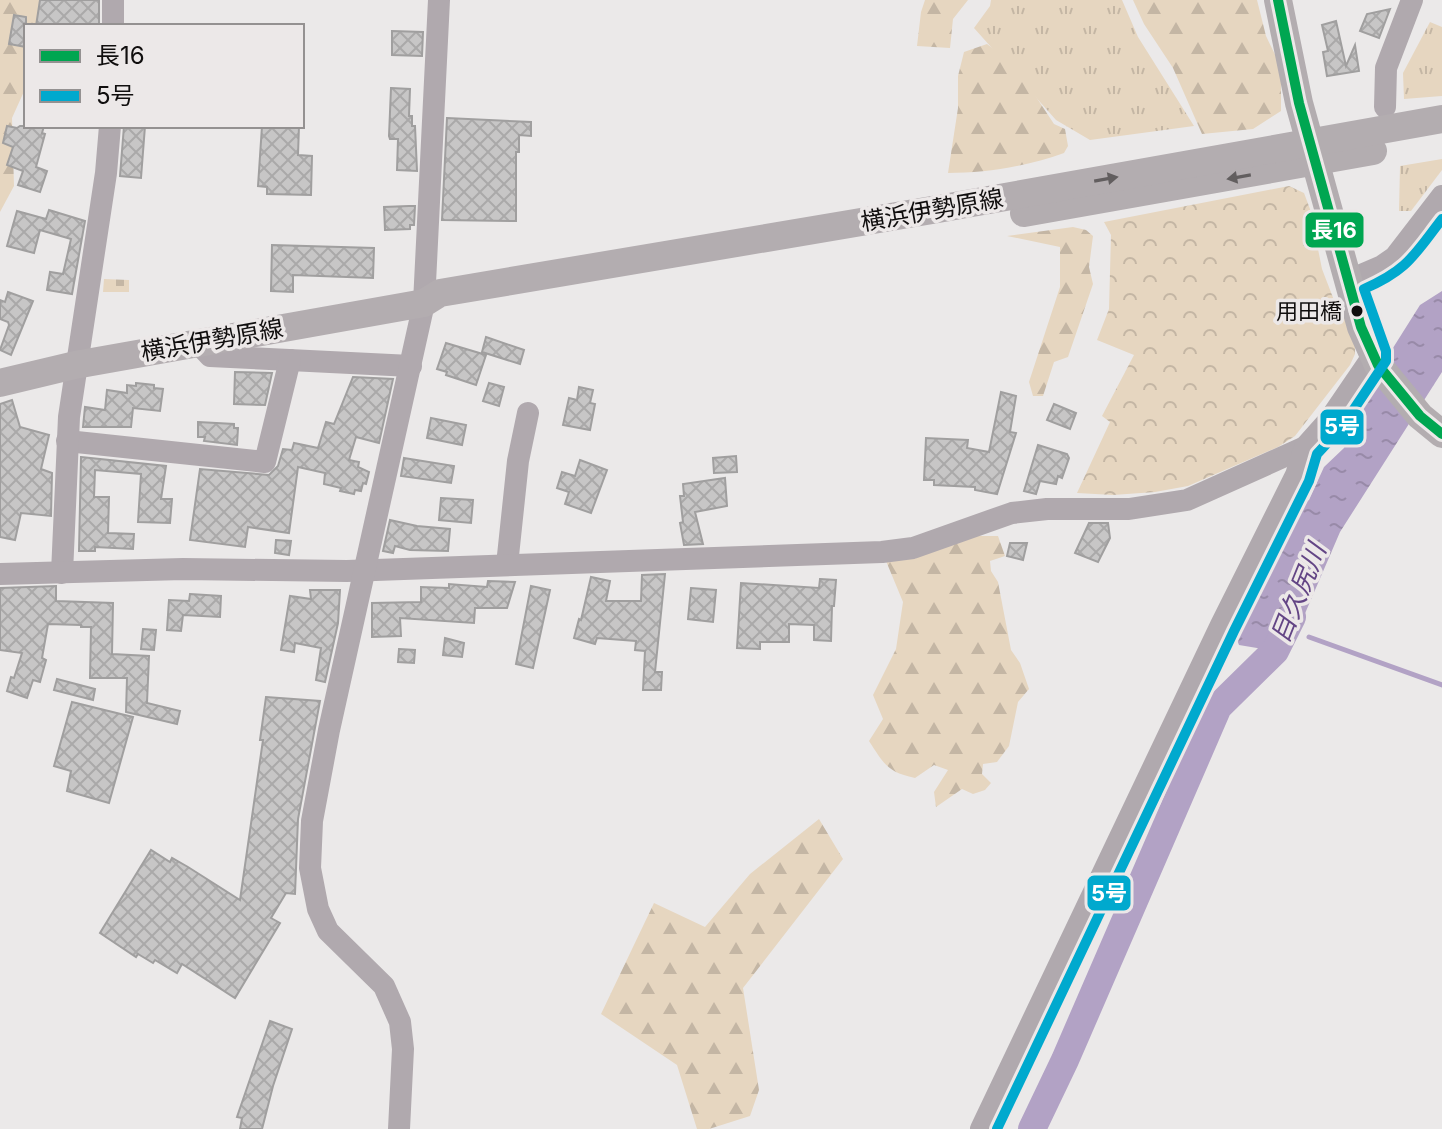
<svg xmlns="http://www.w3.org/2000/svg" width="1442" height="1129" viewBox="0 0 1442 1129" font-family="Inter,'Noto Sans JP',sans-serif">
<defs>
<pattern id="grass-tufts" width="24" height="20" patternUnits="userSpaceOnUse" patternTransform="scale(2)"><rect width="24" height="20" fill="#e6d6c0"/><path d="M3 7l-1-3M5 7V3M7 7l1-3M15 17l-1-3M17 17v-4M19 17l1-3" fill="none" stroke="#c4b6a4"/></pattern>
<pattern id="forest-firs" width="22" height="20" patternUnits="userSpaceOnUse" patternTransform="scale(2)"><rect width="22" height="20" fill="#e6d6c0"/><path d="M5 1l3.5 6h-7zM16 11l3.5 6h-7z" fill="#c4b6a4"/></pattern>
<pattern id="cemetery-stones" width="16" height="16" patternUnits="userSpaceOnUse" patternTransform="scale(2)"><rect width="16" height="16" fill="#e6d6c0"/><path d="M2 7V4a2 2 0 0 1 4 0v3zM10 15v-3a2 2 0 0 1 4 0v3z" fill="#c4b6a4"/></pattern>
<pattern id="park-crowns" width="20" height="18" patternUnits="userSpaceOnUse" patternTransform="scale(2)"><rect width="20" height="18" fill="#e6d6c0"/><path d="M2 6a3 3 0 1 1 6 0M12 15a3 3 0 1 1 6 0" fill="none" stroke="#c4b6a4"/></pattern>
<pattern id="water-ripples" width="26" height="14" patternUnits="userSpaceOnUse" patternTransform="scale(2)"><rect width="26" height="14" fill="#b2a2c5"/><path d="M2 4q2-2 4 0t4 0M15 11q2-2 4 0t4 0" fill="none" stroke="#988aa8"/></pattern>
<pattern id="building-cross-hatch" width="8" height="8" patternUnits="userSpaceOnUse" patternTransform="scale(2)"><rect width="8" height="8" fill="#c7c6c6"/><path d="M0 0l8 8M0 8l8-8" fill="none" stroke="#aaa9a9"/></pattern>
</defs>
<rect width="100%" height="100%" fill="#ebe9e9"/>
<g fill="url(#grass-tufts)">
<polygon points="991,0 1122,0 1138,37 1194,126 1090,140 1056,120 974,28 990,6"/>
<polygon points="1430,22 1442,27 1442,96 1404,99 1403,73"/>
<polygon points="1442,159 1442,170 1411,211 1399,211 1400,166"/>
</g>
<g fill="url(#forest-firs)">
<polygon points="0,0 65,0 70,26 26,26 26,87 12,118 14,186 0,212"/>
<polygon points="925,0 968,0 953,19 950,48 917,46 921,12"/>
<polygon points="1133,0 1257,0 1266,36 1281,67 1281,111 1253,129 1202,134 1173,68 1144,24"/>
<path d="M987 44 1015 65 1054 124 1065 129 1068 146 1064 153C1028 166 986 173 948 173L958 108V76L964 52Z"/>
<polygon points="1073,227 1086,230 1093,236 1089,267 1093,284 1068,357 1054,362 1043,396 1033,396 1029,382 1060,287 1060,247 1007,236"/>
<path d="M976 536H998L1005 556 990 561 991 571 998 582 1011 650 1020 663 1029 689 1018 702 1009 746 997 762 983 764 982 774 991 783 985 790 973 794 962 789 936 807 934 792 948 770 934 765 915 778C887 772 884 764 869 741L883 719 873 695 896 649 903 602 886 561Z"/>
<polygon points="819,819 843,859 743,988 759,1090 750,1116 709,1129 697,1129 677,1065 601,1014 654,903 705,927 750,874"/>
</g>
<polygon fill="url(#cemetery-stones)" points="104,279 129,280 129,292 103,292"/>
<polygon fill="url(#park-crowns)" points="1289,186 1304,193 1310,209 1322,269 1337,308 1347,319 1355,341 1355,354 1350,365 1295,436 1278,447 1188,486 1155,492 1113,495 1077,493 1110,422 1102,416 1134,355 1097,340 1109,309 1111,235 1104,222"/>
<polygon fill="url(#water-ripples)" points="1442,291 1442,372 1340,532 1291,646 1275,651 1239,645 1233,629 1291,509 1309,500 1324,467 1344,448 1357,405 1420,305"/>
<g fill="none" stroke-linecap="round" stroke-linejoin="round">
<polyline stroke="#b2a2c5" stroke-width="5" points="1309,637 1442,685"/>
<polyline stroke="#b2a2c5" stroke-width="28" points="1032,1129 1065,1060 1218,707 1275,651 1292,617"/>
</g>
<g fill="url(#building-cross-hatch)" stroke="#a09f9f" stroke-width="2">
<polygon points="40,0 99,0 99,26 36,26"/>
<polygon points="1390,9 1379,38 1360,31 1367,14"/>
<polygon points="14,15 26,17 26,47 9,44"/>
<polygon points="1336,21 1346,66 1355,45 1359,71 1327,76 1323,52 1328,51 1322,25"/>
<polygon points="392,31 423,32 422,56 392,55"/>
<polygon points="391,88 410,89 409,116 412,116 412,126 415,126 417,171 397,170 398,139 390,139 389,136"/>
<polygon points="447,118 531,122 531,136 519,135 519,152 516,152 516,221 442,220"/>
<polygon points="7,126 17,128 20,126 44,126 42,133 45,134 36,167 47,171 40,192 18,185 23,171 7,165 13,147 3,143"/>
<polygon points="124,126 145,126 141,178 120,176"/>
<polygon points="262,126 299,126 298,155 312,156 311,195 267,194 267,187 258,186"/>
<polygon points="409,206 415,206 414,225 410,225 410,229 385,230 384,207"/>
<polygon points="49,210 85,221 72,294 47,290 50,272 63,274 71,239 40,230 34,253 7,246 17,211 46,219"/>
<polygon points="272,245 374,248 373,278 293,275 293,292 271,291"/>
<polygon points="8,292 33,301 11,355 0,350 9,325 8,322 0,319 0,300 5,302"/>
<polygon points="486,337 524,350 520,364 482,352"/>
<polygon points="446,343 486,355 476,385 446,375 447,372 437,369"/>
<polygon points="235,372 272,373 265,405 234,404"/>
<polygon points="353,377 393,379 379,443 356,437 349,460 359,462 358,467 369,472 366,484 363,483 361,491 355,490 354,494 340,491 341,488 324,484 325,473 298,467 289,533 248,527 245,547 190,540 200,469 269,475 278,466 283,449 292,450 294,443 318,448 326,422 334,424"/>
<polygon points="136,383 154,385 154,388 163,389 160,411 133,408 131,427 83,427 85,407 105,410 107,390 127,393 127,385 136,386"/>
<polygon points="489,383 504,387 499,406 483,401"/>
<polygon points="579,387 593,390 590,403 595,404 590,430 563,425 569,398 577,400"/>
<polygon points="1001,392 1016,396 1010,432 1016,433 997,494 975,490 975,487 934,485 934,480 924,480 926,438 968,440 967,448 989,452"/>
<polygon points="12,400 20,427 49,435 41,469 52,473 51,516 21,513 15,540 0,537 0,404"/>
<polygon points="1054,404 1076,413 1070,429 1047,420"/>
<polygon points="431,418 466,425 462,445 427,438"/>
<polygon points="198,422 234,424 234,428 238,428 237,445 204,441 205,437 198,437"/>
<polygon points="1038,445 1067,454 1069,458 1062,478 1058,476 1056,484 1040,481 1036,494 1024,491"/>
<polygon points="736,456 737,472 714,473 713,458"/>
<polygon points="81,457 166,466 161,499 172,499 170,523 138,522 141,474 95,470 94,497 109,497 108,533 134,534 133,549 95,547 95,551 79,551"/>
<polygon points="404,458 454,466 451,483 401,476"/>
<polygon points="580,460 607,470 591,513 565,504 569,492 557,488 562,472 575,476"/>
<polygon points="725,478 727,506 695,512 703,544 684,545 680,523 683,522 680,496 684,496 683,484"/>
<polygon points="441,498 473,500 471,523 439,520"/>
<polygon points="390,520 417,526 450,529 448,551 410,550 395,546 393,553 383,551"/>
<polygon points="1089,523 1108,523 1110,538 1098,562 1075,553"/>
<polygon points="276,540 291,541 289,555 275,553"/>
<polygon points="1010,543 1027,543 1023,560 1007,556"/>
<polygon points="665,574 655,672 662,672 661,690 643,690 645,651 635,650 636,641 597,638 595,644 574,638 579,619 581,620 591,577 610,581 606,601 641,601 642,575"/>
<polygon points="820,579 836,580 834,606 832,606 831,641 814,640 814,625 789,624 789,642 760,642 760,649 737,648 741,583 819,588"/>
<polygon points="488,581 515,582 507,608 475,608 474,623 400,618 401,636 372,637 372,603 421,602 421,587 449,588 449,584 487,587"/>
<polygon points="56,586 56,601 113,603 112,654 149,656 147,703 180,711 177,724 126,712 127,678 90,678 91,627 81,627 81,625 48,624 42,658 46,660 40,682 33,680 27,698 7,691 11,677 14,678 22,653 0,650 0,588"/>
<polygon points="531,586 550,590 533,668 516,664"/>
<polygon points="691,588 716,590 713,622 688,619"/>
<polygon points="310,590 340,590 338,623 325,682 316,680 321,648 295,643 294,652 281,650 290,596 311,599"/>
<polygon points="190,594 221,596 220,617 183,615 181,631 167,630 169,600 189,601"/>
<polygon points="143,629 156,630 154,650 141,649"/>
<polygon points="445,638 464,643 462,657 443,655"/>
<polygon points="399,649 415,650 414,663 398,662"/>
<polygon points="57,679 95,689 93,700 54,690"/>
<polygon points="266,697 320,701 298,819 295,894 286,893 271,918 280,923 235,998 182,964 177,973 155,960 153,963 138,954 136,957 100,933 151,850 170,862 172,858 188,867 240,900 263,740 260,740"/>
<polygon points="72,702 133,717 109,803 67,791 71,771 54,766"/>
<polygon points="270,1021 292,1029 273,1086 262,1129 240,1129 242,1118 237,1117"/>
</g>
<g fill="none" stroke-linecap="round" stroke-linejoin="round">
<g stroke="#b0a9ae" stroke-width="22">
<polyline points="113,26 113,0"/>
<polyline points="1385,107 1386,68 1412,0"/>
<polyline points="1347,281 1382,266 1395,257 1442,196"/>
<polyline points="198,343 210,356 411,366"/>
<polyline points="67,441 265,462 290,360"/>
<polyline points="507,565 518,461 528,413"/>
<polyline points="62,573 69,417 106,173 110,126"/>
<polyline points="0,574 183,569 347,571 882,552 913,548 1012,513 1047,509 1129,509 1187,500 1305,447"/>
<polyline points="399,1129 403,1049 400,1022 384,986 328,931 318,909 310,868 312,821 329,730 424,303 439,0"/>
<polyline points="981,1129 1221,625 1296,475 1305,447 1330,419 1373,356"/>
</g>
<g stroke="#b3adb0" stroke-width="28">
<polyline points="1278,0 1299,103 1361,327 1378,365 1420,416 1442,434"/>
<polyline points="1024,213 1373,151"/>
<polyline points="0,383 75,365 424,303 440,293 938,209 1442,119"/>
</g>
<defs>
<polyline id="bus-1" points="1278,0 1299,103 1361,327 1378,365 1420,416 1442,434"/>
<path id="bus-2" d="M997 1129 1234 631 1309 481 1317 454 1342 427 1386 361V351L1364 289C1408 270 1414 255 1442 219"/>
</defs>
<use href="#bus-1" stroke="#ece8e8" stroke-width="16"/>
<use href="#bus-2" stroke="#ece8e8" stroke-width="16"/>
<use href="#bus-1" stroke="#00a651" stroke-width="10"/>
<use href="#bus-2" stroke="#00a9ce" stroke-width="10"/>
</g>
<defs><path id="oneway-solid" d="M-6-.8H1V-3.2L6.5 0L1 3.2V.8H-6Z" transform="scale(2)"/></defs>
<g fill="#625e5f">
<use href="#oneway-solid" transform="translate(1239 177) rotate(170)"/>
<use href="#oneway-solid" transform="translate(1106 179) rotate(-10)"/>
</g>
<circle fill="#100e0e" stroke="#ece8e8" stroke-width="3" cx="1357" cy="311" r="7"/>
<g text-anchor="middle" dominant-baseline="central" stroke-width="7" stroke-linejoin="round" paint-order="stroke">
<g font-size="22" fill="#100e0e" stroke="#ece8e8" text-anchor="end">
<text x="1342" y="311">用田橋</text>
</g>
<g font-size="24" fill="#100e0e" stroke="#ece8e8">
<text transform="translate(932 210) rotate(-10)">横浜伊勢原線</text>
<text transform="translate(212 340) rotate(-10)">横浜伊勢原線</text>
</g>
<g font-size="26" font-style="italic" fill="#634585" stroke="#ece8e8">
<text transform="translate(1298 593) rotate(-68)">目久尻川</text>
</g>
</g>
<g stroke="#ece8e8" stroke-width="3">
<rect x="1304" y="211" width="61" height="38" rx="8" fill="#00a651"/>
<rect x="1319" y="408" width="46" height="38" rx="8" fill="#00a9ce"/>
<rect x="1086" y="874" width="46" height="38" rx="8" fill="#00a9ce"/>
</g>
<g font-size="22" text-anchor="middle" font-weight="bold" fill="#fff">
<text x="1334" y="238">長16</text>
<text x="1342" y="434">5号</text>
<text x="1109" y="901">5号</text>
</g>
<rect x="24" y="24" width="280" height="104" fill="#ece8e8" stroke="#949191" stroke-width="2"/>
<rect x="40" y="50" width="40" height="12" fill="#00a651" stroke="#949191" stroke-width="2"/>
<text x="96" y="64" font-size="24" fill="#100e0e">長16</text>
<rect x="40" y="90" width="40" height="12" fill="#00a9ce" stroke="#949191" stroke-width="2"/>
<text x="96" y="104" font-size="24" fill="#100e0e">5号</text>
</svg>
